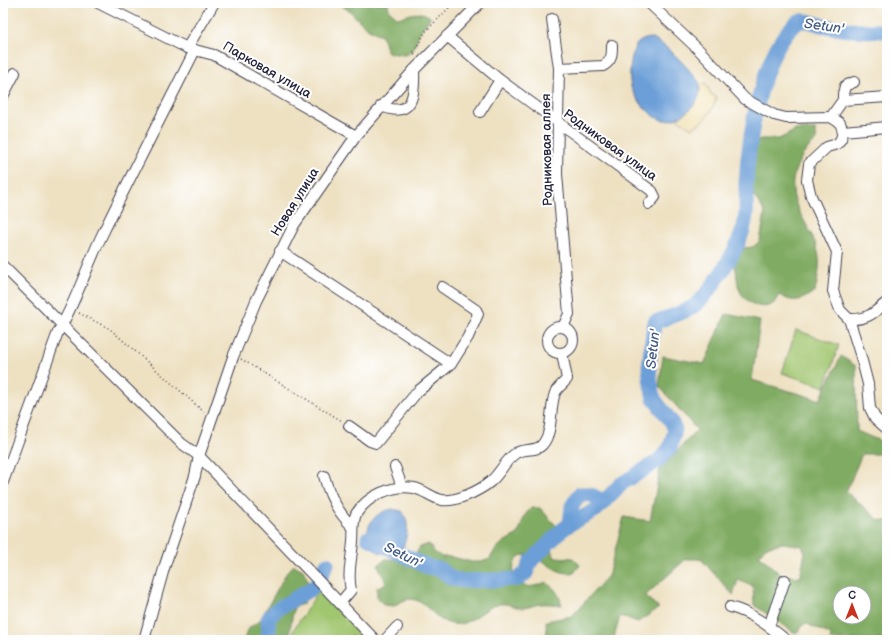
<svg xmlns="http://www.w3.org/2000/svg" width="890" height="643" viewBox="0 0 890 643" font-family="'Balsamiq Sans',sans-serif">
<rect width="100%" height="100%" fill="#fff"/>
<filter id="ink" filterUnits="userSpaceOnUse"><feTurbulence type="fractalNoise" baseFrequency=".025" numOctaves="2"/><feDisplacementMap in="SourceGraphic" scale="8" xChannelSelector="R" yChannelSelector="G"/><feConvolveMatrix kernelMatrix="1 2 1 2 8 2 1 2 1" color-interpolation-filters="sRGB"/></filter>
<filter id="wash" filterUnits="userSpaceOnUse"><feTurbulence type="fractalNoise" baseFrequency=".012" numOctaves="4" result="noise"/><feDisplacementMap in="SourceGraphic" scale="16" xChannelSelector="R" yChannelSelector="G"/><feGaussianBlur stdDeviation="0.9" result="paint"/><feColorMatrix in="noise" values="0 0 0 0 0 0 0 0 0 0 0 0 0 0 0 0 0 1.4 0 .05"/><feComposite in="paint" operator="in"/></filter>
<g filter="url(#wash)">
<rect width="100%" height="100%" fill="#eee1c2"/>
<g fill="#a1c670" stroke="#627456">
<polygon points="796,330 839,345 825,387 782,373"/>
<polygon points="320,589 367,640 291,640 292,632"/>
</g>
<g fill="#80ab62" stroke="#51664e" fill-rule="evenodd">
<path d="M338 3H388L389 10 398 18C408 15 421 9 430 17 428 23 423 26 420 32 416 39 416 49 408 54 402 57 396 52 390 54L386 50 382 35C368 31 361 23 351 12 348 9 342 7 338 3Z"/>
<path d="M796 130H815L817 140C807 148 802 155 797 166 782 202 810 220 818 252 821 265 818 278 815 291 801 301 795 304 779 295 777 297 776 301 774 303 763 312 745 303 740 291 736 283 738 273 734 264L744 248 753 247 760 241 765 212 753 195 751 185 754 146 760 139H779Z"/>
<path d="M726 314 760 321 752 380 820 400 841 356 856 366 857 431 887 444 885 454H862L846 492 879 520 887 521V640H830L831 635 805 623 796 634 754 605 753 586 738 580 733 595 701 559H686L645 596 659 608 638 622 620 616 614 638 609 640H547L546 621 572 616 608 576 624 517 650 521 660 469 697 430 659 386 663 356 704 364ZM783 543 802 546 805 552 800 577 781 575 759 555 765 547ZM840 593H864V617H840Z"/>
<path d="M531 508H540L560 530 552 548 554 557 573 558 580 565 574 573C547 575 544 550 519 556L514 564 513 573C522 589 529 589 546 582 555 588 559 594 562 605 555 605 548 603 541 604 535 604 529 608 523 608 513 608 506 601 496 605 481 610 469 627 452 624 428 620 423 585 394 606L384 605 377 597V588L386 583 378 565 386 559 406 560 415 555 420 547 429 544 434 552 442 557H452L472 562H481L490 559C496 545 505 541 518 534L525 515Z"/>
<polygon points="294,565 303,570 311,587 303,604 294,607 288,640 243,640 250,627 259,622 287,572"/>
</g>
<path fill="#eeda9e" stroke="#887e6c" d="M706 83 711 94 717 97C712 112 705 121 692 128L676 118C690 110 701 102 700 85Z"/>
<g fill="#6c9fd7" stroke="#476089">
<path d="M649 38C666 42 688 68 699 82 702 94 698 101 690 109 684 116 671 122 662 120 651 117 634 98 631 87 628 79 631 52 636 45 639 41 644 39 649 38Z"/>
<path d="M392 509 402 511C411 523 407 541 400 553 363 563 354 517 392 509Z"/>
</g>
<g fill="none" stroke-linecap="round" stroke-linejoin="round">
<g stroke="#6c9fd7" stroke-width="15">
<path d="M570 524 572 506 580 494C589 493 596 496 602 502"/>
<path d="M368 538 428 567 440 569 451 578 463 581 518 579 526 573 531 561 562 530 570 524 596 510 621 484 658 461 670 448 675 430 671 421 654 399 651 385 649 367 653 332 655 322C669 316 682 315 694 306 711 293 737 250 743 230 748 215 746 199 746 184 748 141 762 46 799 21 809 19 817 25 827 26 846 31 867 31 887 31"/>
<polyline points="267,640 269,631 268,619 277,609 316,586 327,564"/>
</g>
</g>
</g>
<g filter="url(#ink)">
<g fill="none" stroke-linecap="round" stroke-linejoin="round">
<defs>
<g id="minor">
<polyline points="98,3 187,48 214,55 356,136"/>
<polyline points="649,3 700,51 745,99 774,115 786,118 831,117 840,123 843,131 887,127"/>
<polyline points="552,19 559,68 557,174 569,314 563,327"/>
<polyline points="447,36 500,80 652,191 655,197 649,204"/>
<polyline points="187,48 214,3"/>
<path d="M559 68 603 66C612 61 612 55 612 45"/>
<polyline points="3,96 15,73"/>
<polyline points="843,100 843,94 845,86 854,82"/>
<path d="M381 106C413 119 415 95 414 70"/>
<polyline points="480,112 500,80"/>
<polyline points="831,117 843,100 887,97"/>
<polyline points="843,131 841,139 837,144 827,147 809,164 807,180 811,196 837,252 833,291 840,310 849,319 861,357 868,384 870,408 875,418 887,429"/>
<polyline points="280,251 451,364"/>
<polyline points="3,266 181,443 199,456 375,640"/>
<path d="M849 319C867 320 874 313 887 302"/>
<circle cx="560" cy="340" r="13"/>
<polyline points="349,426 370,441 376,443 417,392 451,364 468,337 478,314 476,310 442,287"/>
<polyline points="395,467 402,487"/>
<path d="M324 476C329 495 338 513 353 527"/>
<path d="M3 482 58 332C75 304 87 266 102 235 132 173 164 112 195 50"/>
<path d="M340 603 351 590C347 574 352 558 353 541 354 532 352 523 356 514 367 496 393 484 414 488 424 490 432 498 442 500 456 502 479 491 490 482 500 474 505 460 516 453 523 448 536 452 542 445 554 431 549 409 555 393 557 388 564 383 567 379L562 353"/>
<path d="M730 607C752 613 769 626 786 640"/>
<polyline points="769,626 785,580"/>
<polyline points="144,640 165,565 195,476 199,456 233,357 256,301 294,225 356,136 414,70 480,3"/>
<polyline points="385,640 397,627"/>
</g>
</defs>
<use href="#minor" stroke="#413f4f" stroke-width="12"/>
<g stroke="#413f4f" stroke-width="1.5" stroke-dasharray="1 3" stroke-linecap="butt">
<polyline points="415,55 413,53 425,32 454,3"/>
<polyline points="79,313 110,329 204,412"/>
<polyline points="241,359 342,421"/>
<polyline points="352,640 355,633"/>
</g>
<use href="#minor" stroke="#fff" stroke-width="10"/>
</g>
</g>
<g text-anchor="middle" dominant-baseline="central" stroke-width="4" stroke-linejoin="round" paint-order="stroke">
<g font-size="13" fill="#22223b" stroke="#fff">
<text transform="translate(267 70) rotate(30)">Парковая улица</text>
<text transform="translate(610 145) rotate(36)">Родниковая улица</text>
<text transform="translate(547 150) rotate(-91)">Родниковая аллея</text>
<text transform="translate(295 202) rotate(-58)">Новая улица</text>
</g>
<g font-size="14" font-style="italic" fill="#435a81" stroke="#fff">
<text transform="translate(824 26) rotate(8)">Setun'</text>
<text transform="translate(653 349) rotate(-84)">Setun'</text>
<text transform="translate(403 555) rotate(26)">Setun'</text>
</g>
</g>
<rect width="890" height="643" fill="none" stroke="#fff" stroke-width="16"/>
<g transform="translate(852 605)"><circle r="19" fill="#ffffff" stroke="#a7a7b1"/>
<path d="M0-3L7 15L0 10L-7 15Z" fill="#c8321e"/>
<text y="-6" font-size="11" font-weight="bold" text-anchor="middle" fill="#22223b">С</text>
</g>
</svg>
